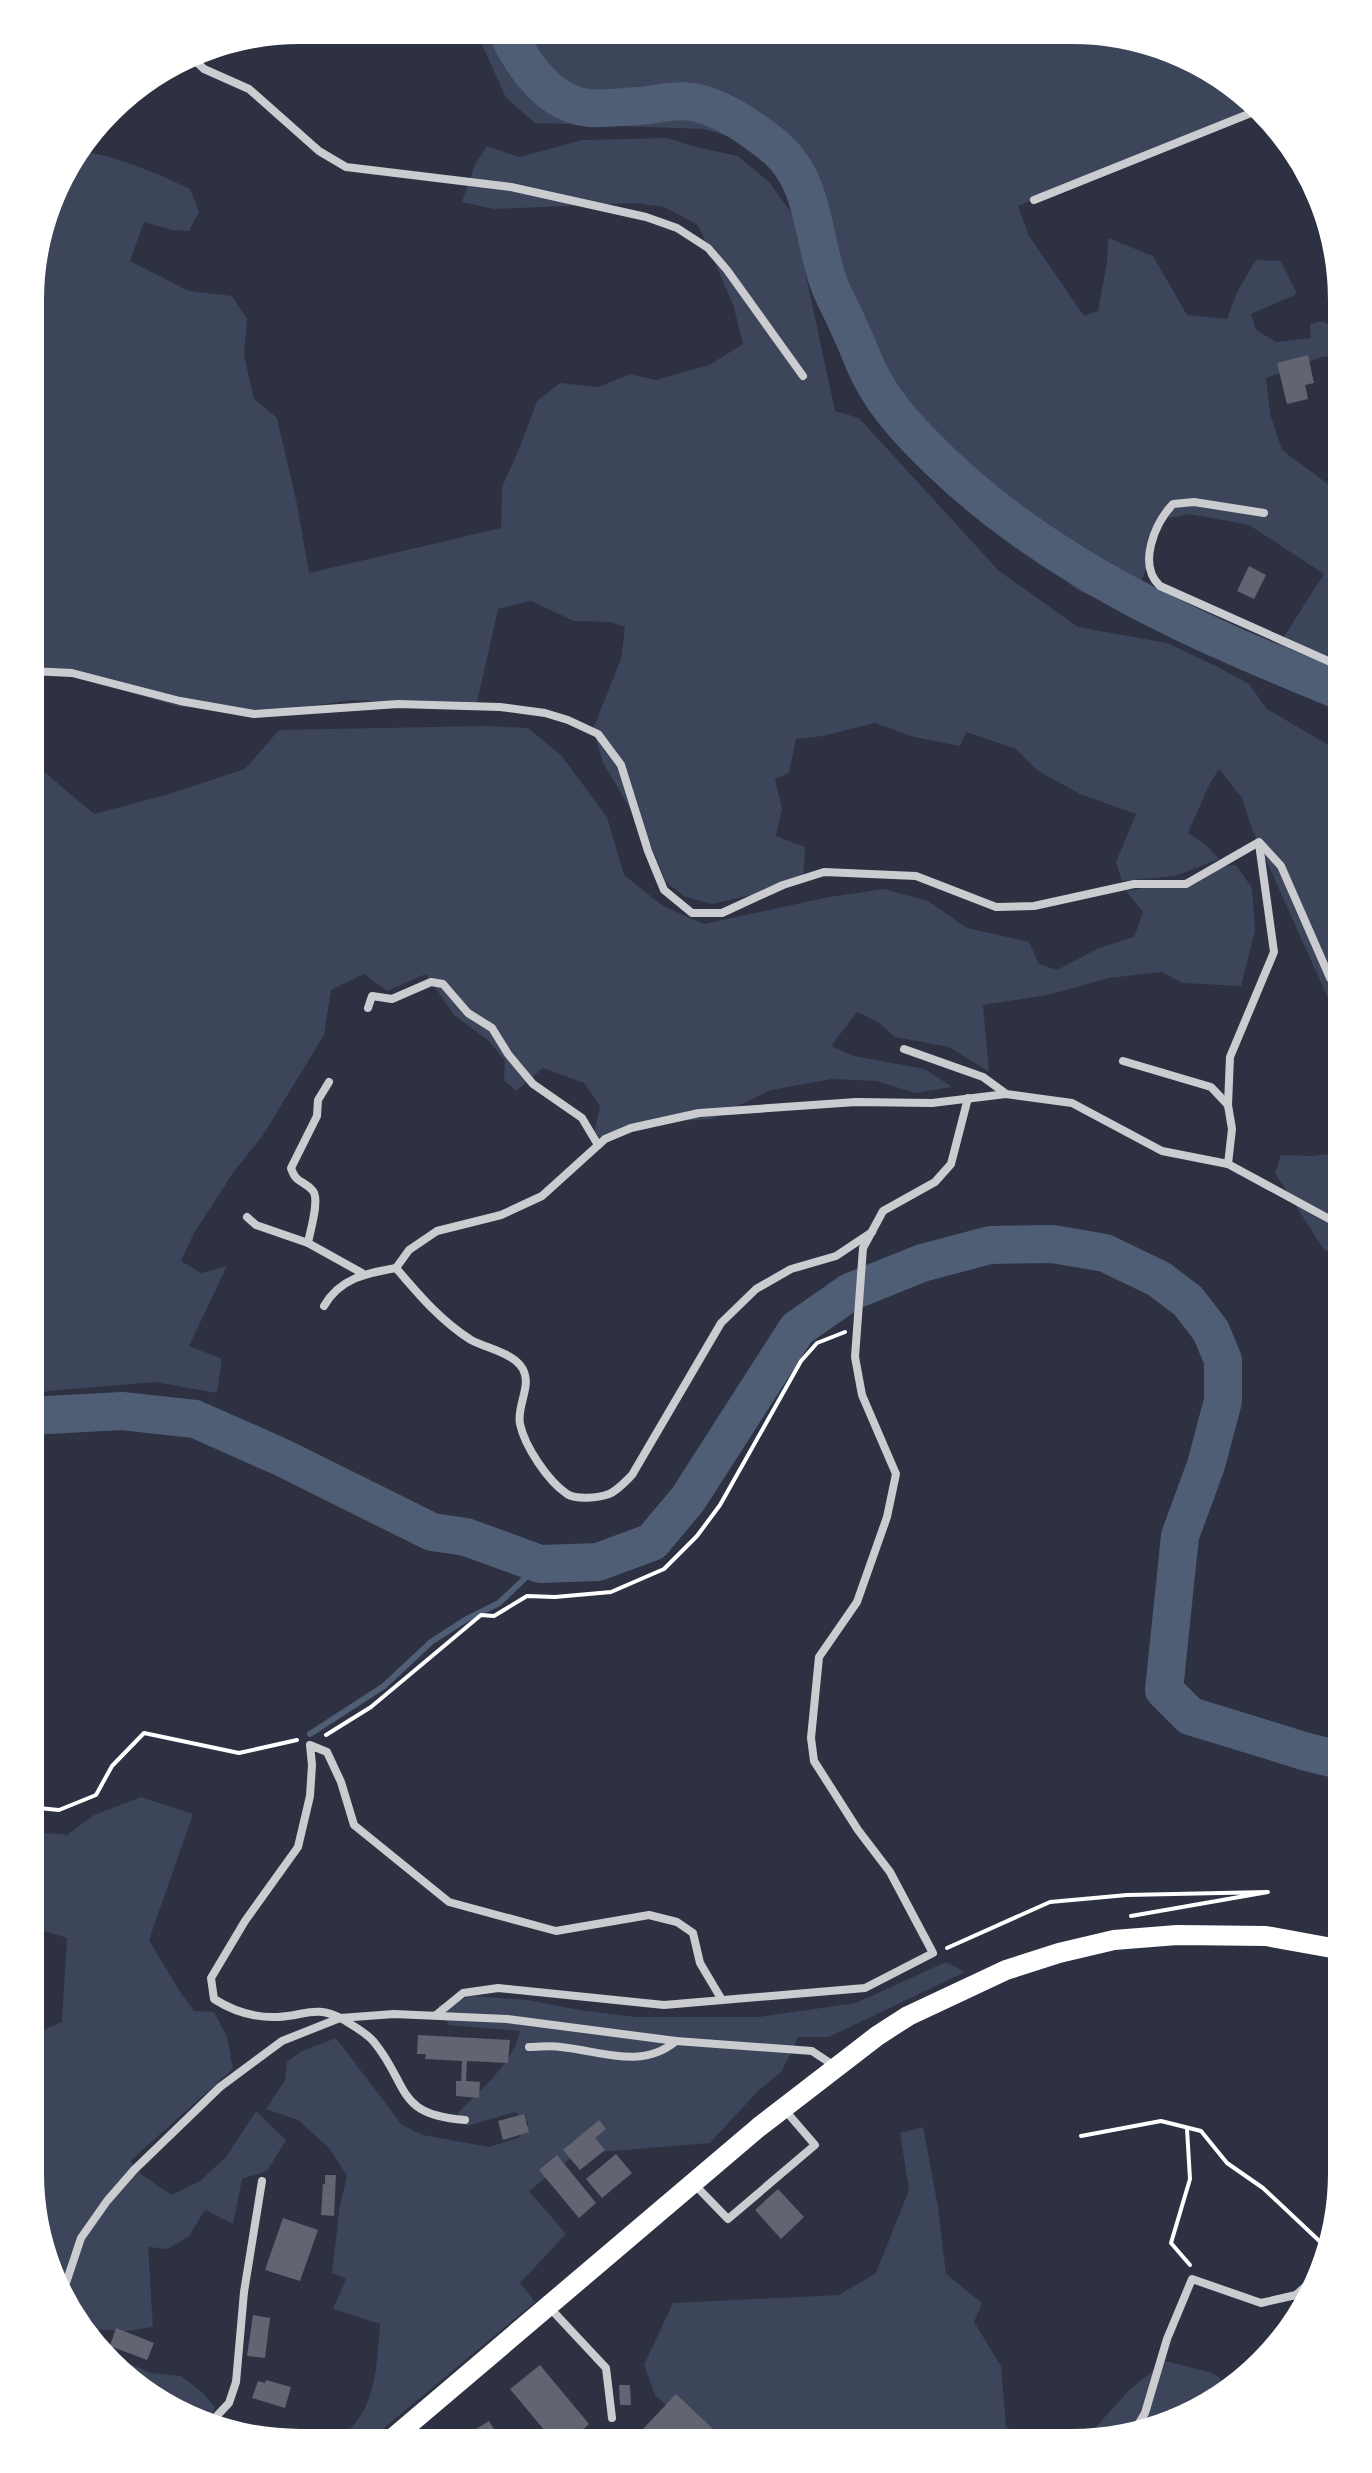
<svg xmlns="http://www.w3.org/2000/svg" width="1372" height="2473" viewBox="0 0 1372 2473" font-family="'Roboto Condensed',sans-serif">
<rect width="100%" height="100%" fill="#2d3142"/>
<g fill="#3c4559">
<polygon points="475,29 1125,33 1251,95 1261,110 1018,206 1029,236 1084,316 1098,311 1107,262 1108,238 1153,256 1187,315 1227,319 1237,292 1256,260 1281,261 1297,294 1251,314 1256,330 1276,342 1311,338 1310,324 1323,321 1344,335 1344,355 1322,357 1266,378 1270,414 1282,450 1344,496 1344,714 1283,687 1276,649 1324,574 1249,525 1190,514 1163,519 1131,612 1077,590 1039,558 959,461 873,402 856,382 792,190 772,165 747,142 704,129 535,123 506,98"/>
<path d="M667 138 696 147 738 156 770 183 793 215 835 411 859 418 999 571 1078 627 1167 643 1216 666 1249 684 1267 709 1344 754V1014L1328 998 1252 829 1242 798 1219 769 1209 785 1188 833 1206 845 1219 859 1175 876 1122 881 1116 862 1136 814 1080 794 1038 771 1016 749 966 732 960 746 914 737 875 723 823 736 796 739 789 773 775 779 782 809 776 836 805 847 803 883 712 904 685 897 666 882 647 837 603 763 593 729 621 659 625 627 610 622 574 621 531 601 498 609 476 707 353 700 250 714 177 706 54 671 30 670V265L56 179 78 151C111 154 160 174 190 189L199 212 189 231 172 230 144 222 130 261 189 291 232 296 247 319 244 355 254 399 277 418 297 504 309 573 501 528 502 487 519 449 537 401 560 383 598 387 630 374 656 380 709 365 743 344 733 304 698 225 664 207 634 203 494 209 462 202 475 164 487 146 519 157 582 140Z"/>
<polygon points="483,726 528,728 561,755 607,817 624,875 663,906 704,924 829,897 884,889 928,901 967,928 1029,942 1039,964 1057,970 1099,948 1134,937 1143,912 1126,891 1178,882 1219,866 1236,865 1252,888 1255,931 1241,986 1182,983 1162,972 1109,978 1048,995 983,1005 989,1072 949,1047 895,1037 878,1022 857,1012 831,1046 854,1056 925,1069 952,1087 915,1093 877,1081 832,1079 771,1090 712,1119 651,1123 593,1139 600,1106 584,1083 543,1068 516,1091 504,1080 505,1061 489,1041 454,1015 426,974 387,991 364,974 331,990 324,1035 263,1135 233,1173 194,1233 181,1261 201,1273 227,1266 189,1346 222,1359 217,1393 155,1382 48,1391 29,1397 30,760 94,814 169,794 245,769 279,730"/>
<polygon points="1344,1152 1344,1257 1324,1250 1275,1173 1281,1155 1312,1156"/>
<path d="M141 1797 193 1814 149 1940 180 1992 194 2011 214 2012 227 2037 233 2069 130 2161 142 2175 172 2195 200 2181 226 2157 256 2111 286 2140 267 2171 242 2179 233 2224 205 2210 189 2236 168 2249 148 2247 153 2327 126 2331 91 2329 88 2339C68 2319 55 2291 44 2264 37 2248 24 2162 31 2148L28 2141V2036L62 2022 67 1938 41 1930 28 1936V1831L67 1835 94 1815Z"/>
<path d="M946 1962 965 1972 829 2037H798L782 2071 758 2091 710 2143 576 2154 529 2191 566 2234 520 2283 535 2302 366 2443H333C377 2415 376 2370 380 2324L333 2309 346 2279 332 2273 340 2205 347 2176 330 2149 298 2120 266 2109 285 2080 287 2062 300 2052 336 2038 402 2125 423 2135 489 2147 518 2138 529 2123 515 2112 467 2126 457 2114C480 2090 513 2064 520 2031L449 2025 438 2005 473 1996 528 2000 580 2010 635 2017H758L856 2003Z"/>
<polygon points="923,2127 938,2207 946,2274 982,2303 974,2322 1001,2366 1006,2427 1035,2445 1088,2436 1129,2390 1165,2361 1213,2373 1235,2390 1160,2430 1072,2445 710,2444 655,2395 644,2365 673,2303 839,2295 876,2273 909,2190 900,2133"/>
<polygon points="98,2350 151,2373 181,2376 202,2392 215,2407 210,2420 134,2389"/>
</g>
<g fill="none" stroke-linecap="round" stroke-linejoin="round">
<g stroke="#4f5d75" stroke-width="6">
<polyline points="310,1734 384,1686 431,1642 465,1620 499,1603 540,1564"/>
<polyline points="28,2049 30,2045 28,2041"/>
</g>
<g stroke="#4f5d75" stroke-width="38">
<path d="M506 29C521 63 549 105 590 108 605 109 622 107 638 106 655 105 675 99 692 102 722 107 753 129 776 148 815 182 812 236 828 281 833 296 842 310 848 325 856 341 862 359 870 375 887 409 915 437 942 463 1056 572 1200 634 1344 692"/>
<polyline points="29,1416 122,1411 195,1419 283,1458 432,1532 466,1537 540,1564 598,1562 652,1542 688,1499 797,1329 850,1292 922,1263 990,1245 1053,1244 1105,1253 1159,1279 1188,1301 1211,1331 1223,1360 1223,1401 1206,1465 1180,1536 1164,1690 1190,1716 1307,1752 1344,1761"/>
</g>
</g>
<g fill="#626471">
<polygon points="1308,355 1314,383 1305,385 1308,399 1287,404 1277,363"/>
<polygon points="1249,566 1266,575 1254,599 1237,591"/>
<polygon points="418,2035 510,2040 508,2063 467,2061 466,2081 480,2082 479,2098 456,2096 456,2081 461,2081 462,2061 425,2059 426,2054 417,2054"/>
<polygon points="524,2114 529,2132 503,2140 498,2121"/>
<polygon points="599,2120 606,2129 595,2138 605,2150 580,2170 563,2150"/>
<polygon points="616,2154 632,2173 602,2198 586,2179"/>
<polygon points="557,2155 596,2203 579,2218 539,2170"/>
<polygon points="325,2175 336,2175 334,2216 321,2215 323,2184 325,2184"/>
<polygon points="778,2189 804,2217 781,2239 755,2210"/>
<polygon points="283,2218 318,2230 300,2281 265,2270"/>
<polygon points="253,2315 270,2318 265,2358 247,2356"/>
<polygon points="116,2328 154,2343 147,2360 110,2346"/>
<polygon points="540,2365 589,2424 566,2444 555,2443 510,2389"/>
<polygon points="266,2380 291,2387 285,2408 252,2398 258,2381 265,2383"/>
<polygon points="619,2385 630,2385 631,2405 620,2405"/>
<polygon points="676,2394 729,2444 658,2444 643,2429"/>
<polygon points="489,2421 503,2443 470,2443 465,2436"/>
</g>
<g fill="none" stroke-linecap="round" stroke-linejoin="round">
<g stroke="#fff" stroke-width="4">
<polyline points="326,1735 371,1707 481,1615 494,1616 527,1596 555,1597 611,1592 664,1569 697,1536 720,1505 801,1361 817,1343 845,1332"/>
<polyline points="28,1807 59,1810 96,1795 112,1766 144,1733 239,1753 297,1740"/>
<polyline points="947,1948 1050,1902 1127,1895 1268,1892 1131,1916"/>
<polyline points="1187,2129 1190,2179 1171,2243 1190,2265"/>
<polyline points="1081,2136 1161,2121 1201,2131 1227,2163 1263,2188 1330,2251"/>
</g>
<g stroke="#caccd0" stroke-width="8">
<polyline points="188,54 204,69 249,89 319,151 346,167 511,187 646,217 677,228 708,248 727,270 803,376"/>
<polyline points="1034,200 1261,109"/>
<path d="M1264 513 1194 502 1173 504C1155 523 1137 565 1160 586L1344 668"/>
<polyline points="30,671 72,673 180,701 254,714 398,704 500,707 545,713 568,720 598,734 621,765 648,851 664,890 692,913 722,913 783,885 824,872 916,876 996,907 1034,906 1134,884 1186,884 1259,842 1281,866 1330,978 1344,996"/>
<polyline points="368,1008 372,996 392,999 431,982 443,984 468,1013 492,1028 508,1054 533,1084 582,1118 598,1145"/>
<polyline points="904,1049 983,1077 1005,1093"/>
<polyline points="1123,1061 1211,1087 1228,1105 1232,1129 1228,1164"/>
<polyline points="1228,1105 1230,1057 1274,952 1259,844"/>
<polyline points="247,1217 256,1225 308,1243 362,1273"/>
<path d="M872 1232 836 1256 791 1269 756 1289 721 1323 632 1475C626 1481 617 1491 609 1494 598 1498 577 1500 567 1494 548 1481 525 1447 520 1424 516 1404 535 1383 520 1365 509 1352 486 1348 471 1340 441 1321 419 1295 396 1268L409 1250 437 1231 501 1215 542 1196 605 1139 631 1128 699 1113 856 1102 932 1103 1006 1094 1072 1103 1162 1151 1228 1164 1344 1227"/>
<path d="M308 1243C310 1231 320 1200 313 1191 304 1180 296 1184 291 1168L317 1116 318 1100 329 1082"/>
<path d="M324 1306C340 1278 367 1273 396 1268"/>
<polyline points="1332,1954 1343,1965"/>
<polyline points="436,2015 463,1993 498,1988 664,2005 865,1988 933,1953 890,1872 858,1830 814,1761 811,1738 819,1657 857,1602 887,1517 896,1474 862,1395 855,1357 863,1248 883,1211 935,1182 951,1164 968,1098"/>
<path d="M529 2047C540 2047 551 2045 561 2047 601 2051 642 2070 676 2041"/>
<path d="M465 2120C395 2115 410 2086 374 2042 367 2033 353 2026 344 2020 316 2004 305 2016 278 2017 255 2018 233 2011 214 1999L211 1978 245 1921 298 1847 310 1796 312 1765 310 1745 327 1752 341 1782 354 1825 449 1902 556 1931 649 1915 677 1922 693 1933 700 1963 722 2000"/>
<polyline points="694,2184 728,2219 815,2145 784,2109"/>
<polyline points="1296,2295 1305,2309"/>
<polyline points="61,2298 81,2238 107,2201 134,2170 220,2087 282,2041 340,2018 394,2014 507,2019 676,2041 812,2051 836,2067"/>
<polyline points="549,2307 606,2368 612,2418"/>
<polyline points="212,2421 229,2403 236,2382 244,2292 262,2181"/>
<polyline points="1132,2435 1145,2413 1167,2339 1192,2279 1261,2303 1296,2295 1326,2268"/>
</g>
<polyline stroke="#fff" stroke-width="20" points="387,2443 759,2127 877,2036 908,2016 1006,1970 1059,1953 1114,1940 1177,1935 1266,1936 1343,1950"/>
</g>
<path d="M0 0H1372V2473H0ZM300 42H1072A258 258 0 0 1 1330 300V2173A258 258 0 0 1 1072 2431H300A258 258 0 0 1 42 2173V300A258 258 0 0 1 300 42Z" fill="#fff" fill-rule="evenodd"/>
<path fill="none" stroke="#fff" stroke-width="4" d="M300 42H1072A258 258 0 0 1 1330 300V2173A258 258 0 0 1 1072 2431H300A258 258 0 0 1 42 2173V300A258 258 0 0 1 300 42Z"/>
</svg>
